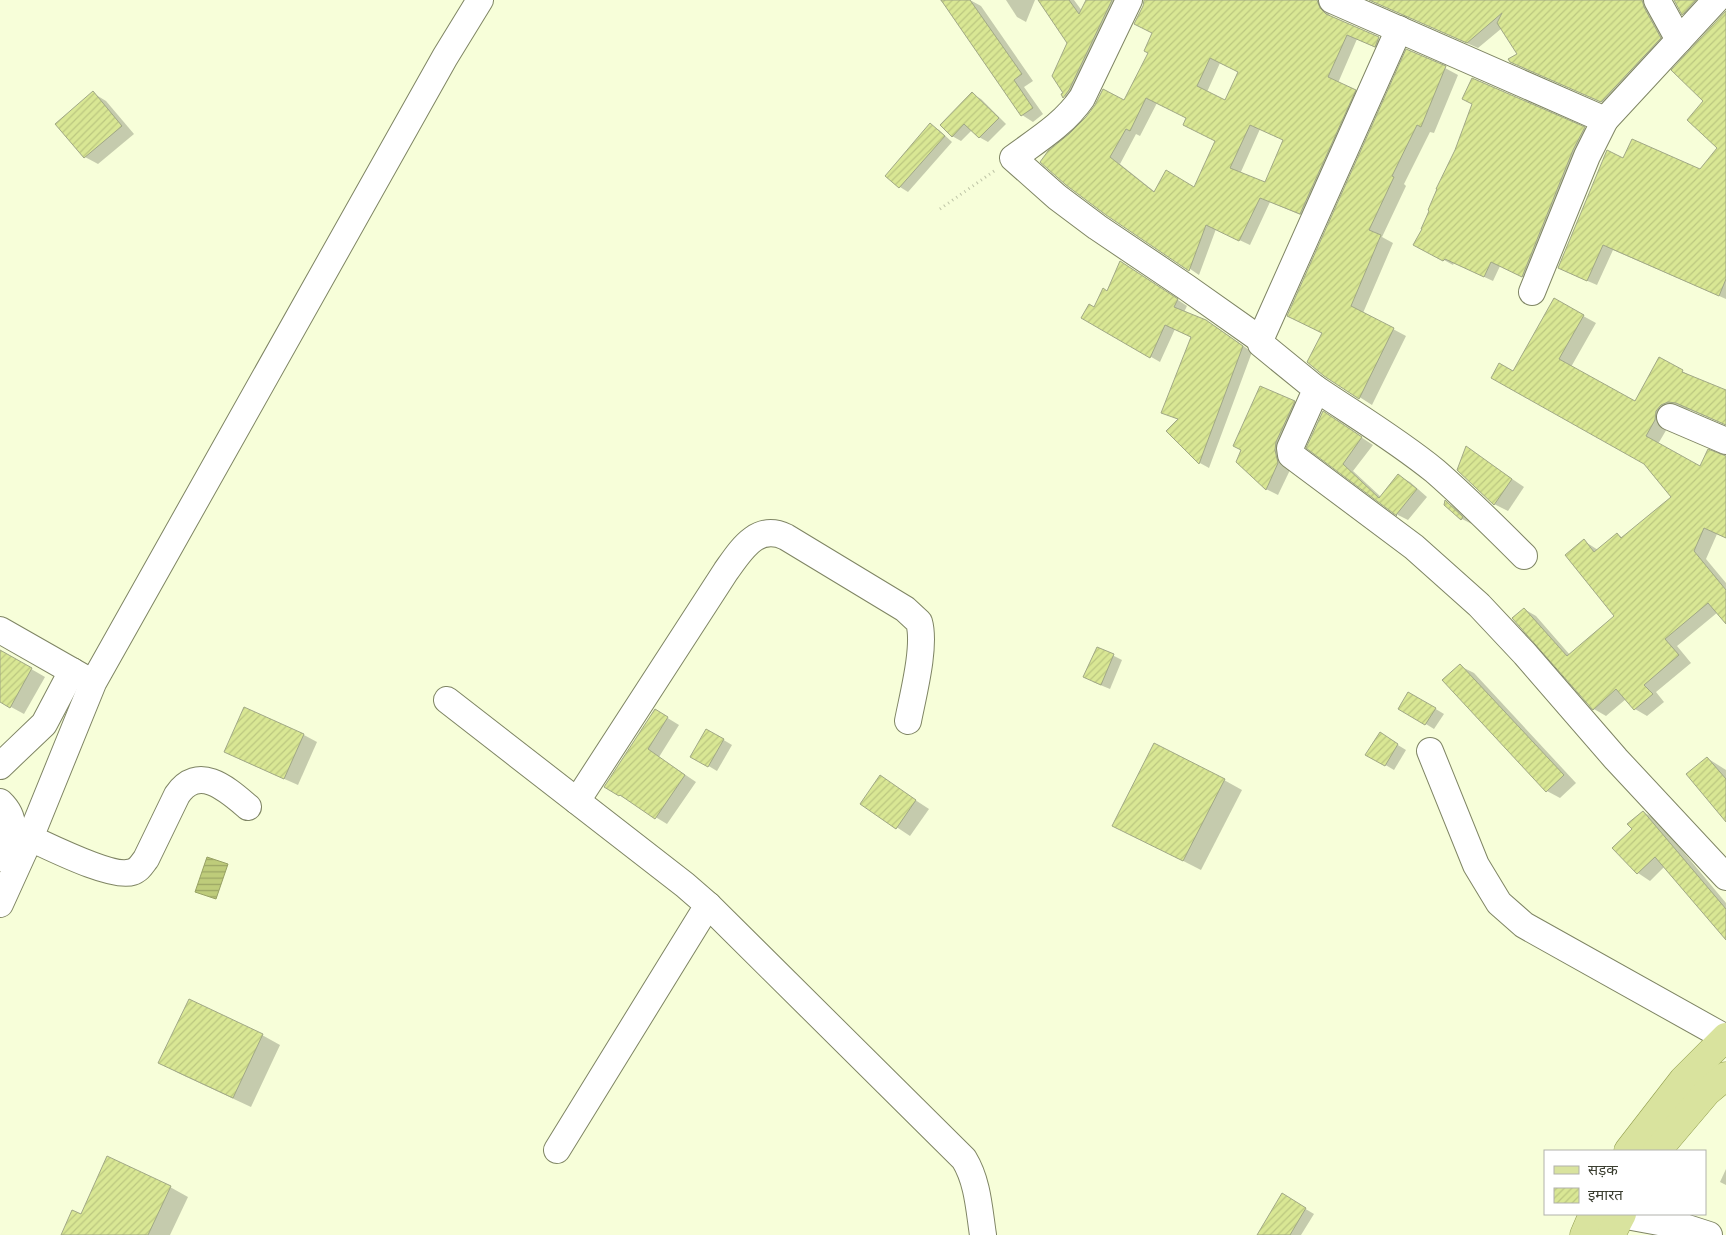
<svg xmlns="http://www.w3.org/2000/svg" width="1726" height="1235" viewBox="0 0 1726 1235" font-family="Helvetica,'Noto Sans Devanagari',sans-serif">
<defs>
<pattern id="water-rules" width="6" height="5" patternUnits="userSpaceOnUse" patternTransform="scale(1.25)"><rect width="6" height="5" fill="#becc7a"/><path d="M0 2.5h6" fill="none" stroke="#9ca764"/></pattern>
<pattern id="building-hatch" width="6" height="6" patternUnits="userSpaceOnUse" patternTransform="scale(1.25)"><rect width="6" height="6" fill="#d9e794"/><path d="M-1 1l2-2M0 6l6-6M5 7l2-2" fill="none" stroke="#bbc780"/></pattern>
</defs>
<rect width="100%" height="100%" fill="#f7fed9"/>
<polygon fill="url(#water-rules)" stroke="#97a164" points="207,857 228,864 216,899 195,892"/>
<g fill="#0003" fill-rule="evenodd">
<polygon points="940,0 970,0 981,6 1033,81 1024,87 1043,114 1033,122 1022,115 948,8"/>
<polygon points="1006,0 1035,0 1026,22 1017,17"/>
<polygon points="1039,0 1074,0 1082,11 1087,0 1125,0 1074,103 1063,95 1064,94 1069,43"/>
<path d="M1145 0H1328L1327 9 1330 16 1388 44 1385 52 1357 39 1338 83 1365 96 1310 219 1270 202 1250 245 1216 229 1199 275 1067 184 1124 102 1149 53 1153 33 1144 6ZM1220 63 1239 72 1226 102 1207 92ZM1157 103 1187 118 1216 141 1194 189 1155 192 1120 164 1136 134 1140 136ZM1260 129 1284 140 1265 184 1240 174Z"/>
<polygon points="1369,0 1653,0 1670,44 1612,107 1521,67 1519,55 1502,28 1478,48"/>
<polygon points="1676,0 1711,0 1693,19 1683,14"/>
<polygon points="1726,13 1726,299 1613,250 1597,285 1569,273 1624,159 1700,171 1719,148 1705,101"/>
<polygon points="1445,68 1458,75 1434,133 1430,132 1404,184 1406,186 1382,237 1393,243 1363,313 1406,336 1372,405 1325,375 1323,334 1302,323"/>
<polygon points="93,93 106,101 134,134 98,164 85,157"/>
<polygon points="972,94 981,99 1006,124 988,142 979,137 972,130 961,141 952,136"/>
<polygon points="931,125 939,130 952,142 908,192 900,187 886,176"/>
<polygon points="1584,128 1593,134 1531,281 1500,266 1493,281 1454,263 1453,265 1415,244"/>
<polygon points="1130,268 1187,306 1184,312 1216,327 1252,352 1209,468 1200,463 1168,431 1179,420 1163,412 1192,338 1175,329 1160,362 1083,318 1095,309"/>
<polygon points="1554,300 1596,323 1571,367 1635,403 1659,359 1695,378 1726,393 1726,425 1690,410 1682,409 1668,427 1658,444 1700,468 1726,457 1726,538 1717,534 1706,559 1726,583 1726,622 1718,612 1677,646 1691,663 1656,692 1664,702 1647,716 1635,709 1626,699 1606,716 1594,709 1524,609 1536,616 1570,655 1616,616 1584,541 1598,550 1617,534 1623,538 1673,497 1645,463 1514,372"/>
<polygon points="1294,402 1306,409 1290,470 1278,495 1266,489 1237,461"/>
<polygon points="1335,420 1373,445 1353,471 1381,497 1399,476 1410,482 1427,497 1408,520 1398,515 1308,447"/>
<polygon points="1467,448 1524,487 1508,511 1494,504"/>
<polygon points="1446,502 1457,509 1474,525 1462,519"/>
<polygon points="1098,648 1122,660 1110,689 1093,682"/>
<polygon points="0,651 45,677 24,714 0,701"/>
<polygon points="1460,666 1474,673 1576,783 1560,798 1547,791"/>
<polygon points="1409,693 1444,714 1434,729 1400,708"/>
<polygon points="245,708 304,735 317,742 298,785 239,759"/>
<polygon points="666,717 679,725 659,757 696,782 667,824 606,787"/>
<polygon points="707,730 732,745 717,771 692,756"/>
<polygon points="1380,734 1406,750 1394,770 1367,754"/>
<polygon points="1707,758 1726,770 1726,820"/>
<polygon points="880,777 929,809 910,836 862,804"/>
<polygon points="1224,780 1242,790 1201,870 1132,835"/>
<polygon points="1643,812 1656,819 1726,903 1726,938 1665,866 1650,881 1638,873 1614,848 1634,830"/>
<polygon points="262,1035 280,1045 251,1107 178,1073 160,1062"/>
<polygon points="1726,1169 1726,1185 1720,1182"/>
<polygon points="170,1187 188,1197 170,1235 62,1235 82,1215"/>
<polygon points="1282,1195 1314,1214 1301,1235 1266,1235"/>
</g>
<g fill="url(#building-hatch)" stroke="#a1a886" fill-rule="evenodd">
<polygon points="941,0 970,0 1022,74 1014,80 1033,108 1021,116"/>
<polygon points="1038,0 1069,0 1079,14 1086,0 1112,0 1069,90 1063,98 1061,94 1063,93 1052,76 1067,43"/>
<path d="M1144 0H1317L1320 8 1326 14 1379 37 1375 47 1347 35 1328 77 1356 90 1300 214 1260 198 1239 241 1206 225 1189 271 1106 215 1066 185 1040 162 1048 151 1069 134 1086 117 1095 105 1103 89 1124 100 1148 53 1144 51 1152 33 1134 24 1143 6ZM1210 58 1238 72 1225 100 1197 86ZM1146 98 1186 118 1183 125 1215 141 1194 187 1166 170 1154 192 1110 157 1126 129 1130 131ZM1250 125 1283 140 1265 182 1230 168Z"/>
<polygon points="1369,0 1642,0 1644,7 1661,38 1601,102 1510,62 1508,59 1517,54 1497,23 1502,13 1467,43"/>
<polygon points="1674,0 1696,0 1682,15"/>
<polygon points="1726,11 1726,279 1719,296 1603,245 1587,281 1558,268 1607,150 1623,158 1632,139 1700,169 1717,148 1687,120 1703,101 1671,70"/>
<polygon points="1406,49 1446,66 1421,127 1417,125 1392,176 1394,177 1369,230 1381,235 1351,306 1394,328 1359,399 1324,376 1307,362 1322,333 1287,316"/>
<polygon points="1472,78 1585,127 1573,150 1522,277 1491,262 1484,277 1445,259 1443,261 1413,245 1422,229 1421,229 1429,211 1428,210 1437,189 1436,189 1455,150 1472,104 1462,99"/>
<polygon points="93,91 122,126 84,158 55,124"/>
<polygon points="972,92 999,118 979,138 964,124 952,137 940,125"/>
<polygon points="930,123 945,136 899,188 885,176"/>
<polygon points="1120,261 1178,299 1174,307 1206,320 1243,346 1199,464 1166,431 1178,419 1161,413 1191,337 1165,325 1150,358 1081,318 1089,304 1094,307 1103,288 1107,291"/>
<polygon points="1554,298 1584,315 1559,359 1635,401 1659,357 1683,370 1682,372 1726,390 1726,425 1676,403 1668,402 1661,405 1656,411 1655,420 1646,436 1700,466 1708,449 1726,456 1726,538 1704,528 1694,551 1726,590 1726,624 1708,603 1665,639 1679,655 1644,685 1653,694 1634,710 1616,689 1593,710 1512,618 1524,608 1567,656 1614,616 1565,555 1584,539 1594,552 1617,533 1621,538 1671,497 1644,464 1491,378 1499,363 1513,371"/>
<polygon points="1260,386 1295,401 1276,442 1275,450 1278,463 1266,490 1236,462 1241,450 1233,446"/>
<polygon points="1323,411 1362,437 1343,464 1379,498 1398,474 1417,489 1396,515 1397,516 1306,448"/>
<polygon points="1466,446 1512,479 1494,505 1457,470"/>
<polygon points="1445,500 1463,517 1461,520 1444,505"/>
<polygon points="1097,647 1114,654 1101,685 1083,677"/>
<polygon points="0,650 32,668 10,708 0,702"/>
<polygon points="1460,664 1564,775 1546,792 1442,680"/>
<polygon points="1408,692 1436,708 1425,725 1398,709"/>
<polygon points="244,707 304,734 284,779 224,752"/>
<polygon points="655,709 668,717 648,749 685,775 655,819 620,795 619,796 604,787"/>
<polygon points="706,729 724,739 708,767 690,757"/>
<polygon points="1380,732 1398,744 1385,766 1365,755"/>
<polygon points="1154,743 1225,779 1183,861 1112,826"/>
<polygon points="1707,757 1726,779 1726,822 1686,774"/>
<polygon points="880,775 916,800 896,829 860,804"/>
<polygon points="1643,811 1726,909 1726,940 1655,857 1637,874 1612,848 1632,829 1627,824"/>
<polygon points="189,999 263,1034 233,1098 158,1063"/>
<polygon points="107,1156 171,1186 148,1235 61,1235 72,1210 81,1214"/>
<polygon points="1282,1193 1306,1208 1290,1235 1257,1235"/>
</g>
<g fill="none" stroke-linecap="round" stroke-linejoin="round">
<defs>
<g id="minor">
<path d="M1129 0 1082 98C1064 124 1039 139 1013 158L1057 197 1097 227 1186 287 1261 340"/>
<polyline points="1332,0 1605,120"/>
<polyline points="1657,0 1679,40"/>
<polyline points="1399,29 1261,338 1261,344 1315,388 1315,392 1290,448 1291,455 1414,547 1479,605 1525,654 1616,759 1726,877"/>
<polyline points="1532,292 1587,156 1605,120 1716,0"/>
<path d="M1315 388C1355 415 1397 440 1435 471 1466 498 1495 527 1524 556"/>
<polyline points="1670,417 1726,441"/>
<polyline points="0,630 86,679"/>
<path d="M447 700 685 885 708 905 964 1159C978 1182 979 1209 983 1235"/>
<polyline points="1430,751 1476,865 1499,903 1524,925 1726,1038"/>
<polyline points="0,766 44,724 72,671"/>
<path d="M577 801 726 571C741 550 757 523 786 537L905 609 919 622C926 646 913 695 908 721"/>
<path d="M0 802C20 821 11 837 0 858"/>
<path d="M30 838C50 847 113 879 132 872 139 870 142 864 146 859L177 795C199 763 228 790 248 807"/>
<polyline points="0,904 30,838 93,683 445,57 480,0"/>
<polyline points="557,1150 708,905"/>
<polyline points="1621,1215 1681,1226 1709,1235"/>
</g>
<g id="major">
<polyline points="1628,1151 1683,1080 1726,1037"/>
<polyline points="1657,1151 1707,1092 1726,1076"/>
<polyline points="1584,1235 1593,1214"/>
<polyline points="1611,1235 1622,1214"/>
</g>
</defs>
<use href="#minor" stroke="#7f8564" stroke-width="28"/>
<use href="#major" stroke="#919d4e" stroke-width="29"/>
<polyline stroke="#bec4a6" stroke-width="3" stroke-dasharray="1 4" stroke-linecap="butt" points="940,209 997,169"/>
<use href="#minor" stroke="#fff" stroke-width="26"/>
<use href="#major" stroke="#d9e39e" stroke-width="28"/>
</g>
<rect x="1544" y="1150" width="162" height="65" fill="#ffffff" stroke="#b1b2ac"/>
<rect x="1554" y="1166" width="25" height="8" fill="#d9e39e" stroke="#b1b2ac"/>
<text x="1588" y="1175" font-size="15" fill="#3b3e30">सड़क</text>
<rect x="1554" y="1188" width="25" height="15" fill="url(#building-hatch)" stroke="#b1b2ac"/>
<text x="1588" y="1200" font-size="15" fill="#3b3e30">इमारत</text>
</svg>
